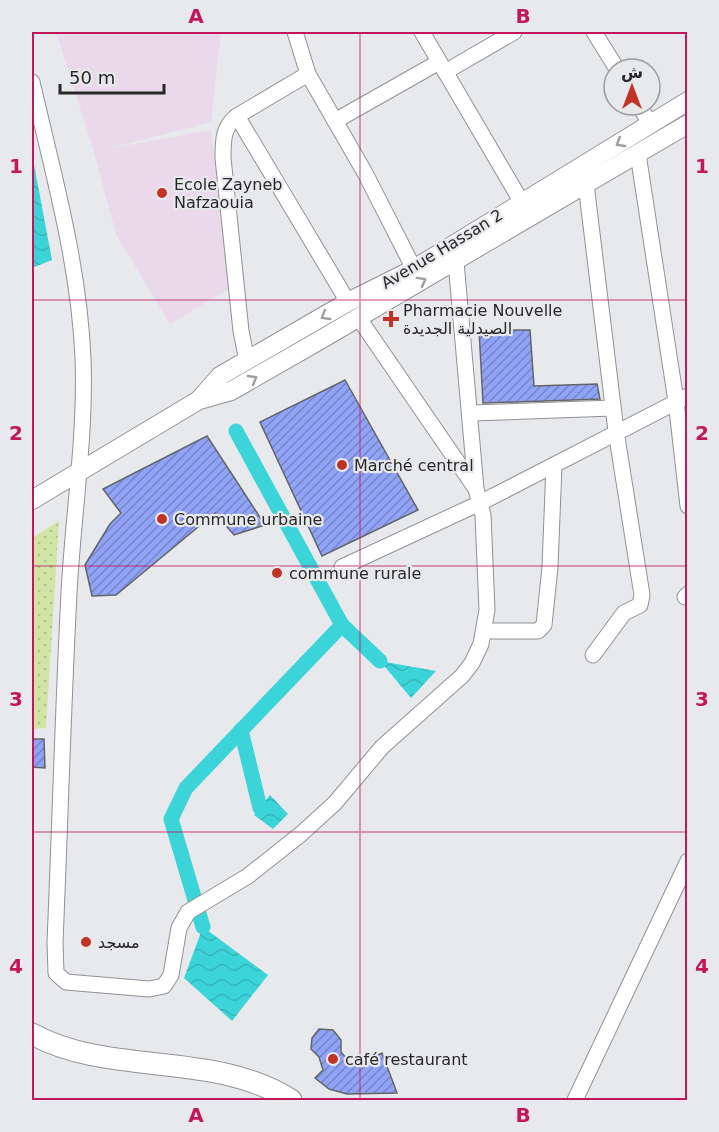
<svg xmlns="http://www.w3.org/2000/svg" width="719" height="1132" viewBox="0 0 719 1132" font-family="'DejaVu Sans',Vazirmatn,sans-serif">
<defs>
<pattern id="garden-dots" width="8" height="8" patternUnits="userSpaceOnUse" patternTransform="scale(1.5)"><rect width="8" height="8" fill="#d2e5a5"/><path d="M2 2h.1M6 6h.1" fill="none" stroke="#b4c48e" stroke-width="1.8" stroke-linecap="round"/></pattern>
<pattern id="water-waves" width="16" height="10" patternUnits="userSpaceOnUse" patternTransform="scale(1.5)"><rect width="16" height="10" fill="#3bd4d9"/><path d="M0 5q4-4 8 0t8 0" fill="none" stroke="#34b6ba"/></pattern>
<pattern id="building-hatch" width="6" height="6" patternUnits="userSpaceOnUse" patternTransform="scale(1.5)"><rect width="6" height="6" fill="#90a3f6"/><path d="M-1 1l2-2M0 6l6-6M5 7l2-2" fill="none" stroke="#7685c7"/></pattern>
</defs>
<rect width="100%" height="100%" fill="#e8e9ec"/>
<polygon fill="#e9d9eb" points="56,32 221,32 211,122 107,149 211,130 230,288 170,324 116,234 94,152"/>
<polygon fill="url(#garden-dots)" points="59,521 46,728 32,729 32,538"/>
<g fill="url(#water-waves)">
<polygon points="32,154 52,260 32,268"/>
<polygon points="380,661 436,671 411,698"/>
<polygon points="270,795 288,814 273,829 254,815"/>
<polygon points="203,927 268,975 232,1021 184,978"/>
</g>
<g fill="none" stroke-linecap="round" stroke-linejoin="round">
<g stroke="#3bd4d9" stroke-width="15">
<polyline points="236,431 342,625 380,661"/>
<polyline points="241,730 260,808"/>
<polyline points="203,927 171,819 186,788 342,625"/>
</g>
</g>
<g fill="url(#building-hatch)" stroke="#646567" stroke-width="1.5">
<polygon points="479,330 530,330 534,386 597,384 600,399 483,403"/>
<polygon points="345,380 418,510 322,556 260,422"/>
<polygon points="207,436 265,525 234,535 215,513 116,595 92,596 85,565 110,524 121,513 103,489"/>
<polygon points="32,739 44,739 45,768 32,767"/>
<polygon points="319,1029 333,1030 341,1040 341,1052 350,1063 365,1061 382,1053 397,1093 347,1094 329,1089 315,1078 323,1070 319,1057 311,1049 312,1038"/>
</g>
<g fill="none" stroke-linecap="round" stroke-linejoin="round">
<defs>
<g id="minor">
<polyline points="295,32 308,74"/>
<polyline points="422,32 521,201"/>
<polyline points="594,32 617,69"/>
<polyline points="445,72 514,32"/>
<path d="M32 82C53 173 79 264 83 358 86 436 73 515 69 593 63 709 60 826 55 942L56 973 66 982 149 989 164 986 171 975 179 928 188 912 248 876 301 834 335 803 382 747 462 676 472 663 481 644 487 610 483 515 476 489 456 262"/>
<polyline points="639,105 650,124"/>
<polyline points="237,116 348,302"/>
<polyline points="335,121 439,62"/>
<polyline points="638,154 676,401 688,506"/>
<polyline points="586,184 616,431 642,595 640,605 624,613 593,655"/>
<polyline points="358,317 476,489"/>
<path d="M247 361 241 331 223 158C223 140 223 127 237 116L308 74 365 173 414 269"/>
<polyline points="472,413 613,408"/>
<polyline points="342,567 480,503 688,396"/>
<polyline points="685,597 688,594"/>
<polyline points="484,631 538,631 544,625 550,567 554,465"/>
<polyline points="575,1100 688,861"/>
</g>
<g id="major">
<polyline points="199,400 220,376 348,302 414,269 688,101"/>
<polyline points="32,500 199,400 231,391 320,340 688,124"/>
</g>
<path id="highway" d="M32 1034C111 1077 212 1050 291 1100"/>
</defs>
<use href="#minor" stroke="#909193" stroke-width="17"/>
<use href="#major" stroke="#909193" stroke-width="20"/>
<use href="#highway" stroke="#909193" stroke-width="23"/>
<use href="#minor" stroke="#fff" stroke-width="15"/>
<use href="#major" stroke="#fff" stroke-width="18"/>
<use href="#highway" stroke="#fff" stroke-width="21"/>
</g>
<defs><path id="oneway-chevron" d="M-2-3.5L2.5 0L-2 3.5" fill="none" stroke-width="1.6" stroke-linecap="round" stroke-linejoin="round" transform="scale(1.5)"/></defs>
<g stroke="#9e9e9f">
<use href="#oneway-chevron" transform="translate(620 143) rotate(149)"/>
<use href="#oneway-chevron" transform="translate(422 281) rotate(-29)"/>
<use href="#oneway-chevron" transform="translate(325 316) rotate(150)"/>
<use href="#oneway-chevron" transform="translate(253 379) rotate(-30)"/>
</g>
<path fill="none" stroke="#c2185b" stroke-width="1.5" stroke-opacity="0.55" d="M360 32V1100M32 300H688M32 566H688M32 832H688"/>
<g fill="#c13425" stroke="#e8e9ec" stroke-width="2">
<circle cx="162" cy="193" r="6"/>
<path d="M388 310h6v6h6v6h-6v6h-6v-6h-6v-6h6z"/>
<circle cx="342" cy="465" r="6"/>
<circle cx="162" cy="519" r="6"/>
<circle cx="277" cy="573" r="6"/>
<circle cx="86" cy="942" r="6"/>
<circle cx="333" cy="1059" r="6"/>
</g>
<g text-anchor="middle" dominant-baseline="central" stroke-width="4.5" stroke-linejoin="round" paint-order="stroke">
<g font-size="16" fill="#282829" stroke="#e8e9ec" text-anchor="start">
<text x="174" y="184">Ecole Zayneb<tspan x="174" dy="18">Nafzaouia</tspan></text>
<text x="403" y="310">Pharmacie Nouvelle<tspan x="403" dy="18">الصيدلية الجديدة</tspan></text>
<text x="354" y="465">Marché central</text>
<text x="174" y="519">Commune urbaine</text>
<text x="289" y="573">commune rurale</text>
<text x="98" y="942">مسجد</text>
<text x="345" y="1059">café restaurant</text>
</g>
<g font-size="16" fill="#282829" stroke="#e8e9ec">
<text transform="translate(442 249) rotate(-31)">Avenue Hassan 2</text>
</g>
</g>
<rect width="719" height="1132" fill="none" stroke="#e8e9ec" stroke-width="66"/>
<g transform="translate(632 87)"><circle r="28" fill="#e8e9ec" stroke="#9b9c9e" stroke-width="1.5"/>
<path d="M0-4.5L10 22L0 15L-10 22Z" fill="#c13425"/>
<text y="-9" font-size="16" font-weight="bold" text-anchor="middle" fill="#282829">ش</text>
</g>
<path d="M60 84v9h104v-9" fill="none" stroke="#282829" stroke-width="3"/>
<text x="69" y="84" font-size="18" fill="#282829" stroke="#e8e9ec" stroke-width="4.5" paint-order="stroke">50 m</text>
<rect x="33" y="33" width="653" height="1066" fill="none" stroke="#c2185b" stroke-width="2"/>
<g font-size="20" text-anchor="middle" font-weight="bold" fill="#c2185b">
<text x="196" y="23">A</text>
<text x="523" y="23">B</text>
<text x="16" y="173">1</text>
<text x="702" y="173">1</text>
<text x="16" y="440">2</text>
<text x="702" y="440">2</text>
<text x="16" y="706">3</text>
<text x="702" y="706">3</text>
<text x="16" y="973">4</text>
<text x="702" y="973">4</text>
<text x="196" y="1122">A</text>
<text x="523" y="1122">B</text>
</g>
</svg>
